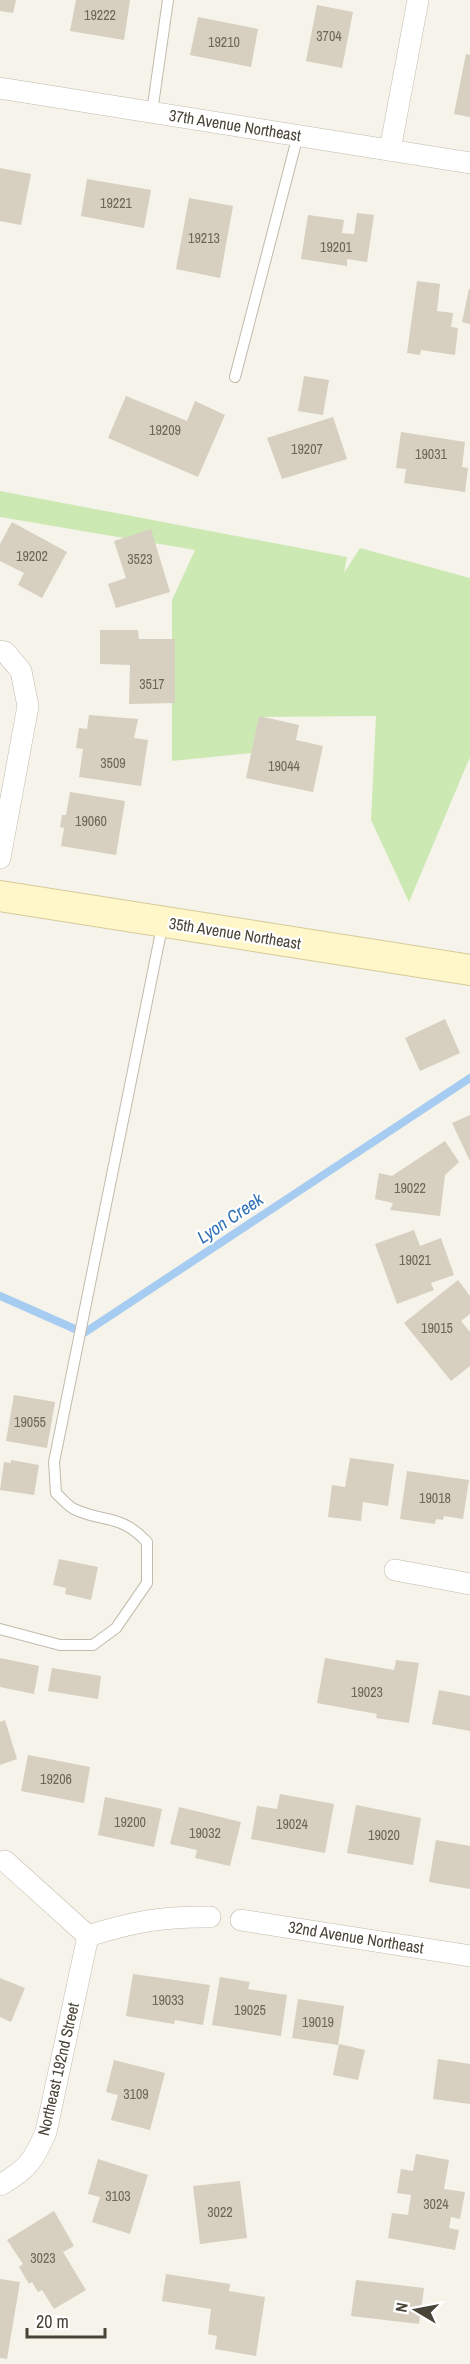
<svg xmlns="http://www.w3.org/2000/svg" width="470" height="2364" viewBox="0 0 470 2364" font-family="'Archivo Narrow',sans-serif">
<rect width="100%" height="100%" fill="#f5f3ea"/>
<polygon fill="#cce9b3" points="0,491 347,557 344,573 360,548 470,578 470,757 409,902 371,820 376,716 259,717 252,753 172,761 172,600 195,550 0,517"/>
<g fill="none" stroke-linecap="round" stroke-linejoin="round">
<polyline stroke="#a6ccf1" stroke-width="8" points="0,1296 84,1333 470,1078"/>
</g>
<g fill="#d7cfbf">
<polygon points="0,0 16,0 13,13 0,11"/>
<polygon points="76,0 130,0 124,40 70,31"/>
<polygon points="317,5 353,12 342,68 306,61"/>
<polygon points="198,17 258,29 251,67 190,55"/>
<polygon points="466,54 470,55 470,117 454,114"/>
<polygon points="0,168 31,174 21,225 0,221"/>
<polygon points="87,179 151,190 144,228 81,216"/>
<polygon points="189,198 233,206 220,278 176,269"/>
<polygon points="357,213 374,215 367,262 347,259 347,266 301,259 308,215 344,220 342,233 354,234"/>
<polygon points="417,281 440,284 437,311 453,313 451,327 458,328 455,355 421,350 420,355 407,353"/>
<polygon points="469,289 470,289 470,324 462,322"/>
<polygon points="304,376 329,380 323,415 298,411"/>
<polygon points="126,396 187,421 195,401 225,415 198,477 108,438"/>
<polygon points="333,417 347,459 282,479 267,438"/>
<polygon points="401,432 465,442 462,467 468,468 465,492 404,483 406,469 396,468"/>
<polygon points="12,522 67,552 42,598 18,585 24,573 0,561 0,544"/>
<polygon points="151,529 170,592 116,608 108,584 126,578 114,541"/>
<polygon points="100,630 138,630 139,639 175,639 175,703 129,704 130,665 100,664"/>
<polygon points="89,715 138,719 134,738 148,740 141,786 79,777 83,749 76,748 79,728 87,729"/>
<polygon points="259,716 299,725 296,740 323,746 313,792 246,778"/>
<polygon points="70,792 125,801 116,855 61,846 64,828 60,827 62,815 66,815"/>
<polygon points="445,1019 460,1053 420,1071 405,1038"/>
<polygon points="470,1115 470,1161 452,1123"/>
<polygon points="445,1141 459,1162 445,1175 440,1216 390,1210 393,1203 375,1199 379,1173 392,1176"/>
<polygon points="414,1230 420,1246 441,1238 454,1275 431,1283 434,1290 397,1304 375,1244"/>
<polygon points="458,1280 470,1296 470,1314 461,1321 470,1332 470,1366 451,1381 404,1323"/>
<polygon points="14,1395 55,1402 47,1448 6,1441"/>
<polygon points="350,1458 394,1464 388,1506 363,1502 361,1521 328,1517 332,1485 345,1487"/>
<polygon points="11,1460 39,1465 34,1495 0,1490 4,1462 11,1463"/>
<polygon points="407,1471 469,1480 463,1519 444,1516 443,1520 436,1519 435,1524 400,1519"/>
<polygon points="59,1559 98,1567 91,1600 65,1594 66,1588 53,1585"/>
<polygon points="0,1658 39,1666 34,1694 0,1687"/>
<polygon points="325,1658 394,1670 396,1660 419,1663 409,1723 376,1718 377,1714 317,1703"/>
<polygon points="52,1668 101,1676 98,1699 48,1691"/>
<polygon points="439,1690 470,1696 470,1731 432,1724"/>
<polygon points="5,1720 17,1759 0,1765 0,1722"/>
<polygon points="28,1755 90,1767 84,1803 21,1791"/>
<polygon points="280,1794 334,1804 325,1853 251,1839 257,1806 277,1809"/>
<polygon points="105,1797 162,1809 154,1847 98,1835"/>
<polygon points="356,1805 421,1818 413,1865 347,1853"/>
<polygon points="179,1807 241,1822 230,1866 195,1858 197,1850 170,1844"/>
<polygon points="436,1840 470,1846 470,1889 429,1882"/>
<polygon points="133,1974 210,1985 203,2025 175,2020 174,2024 126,2016"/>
<polygon points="220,1977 250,1982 248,1989 287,1995 281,2036 212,2025"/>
<polygon points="0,1978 25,1988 11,2022 0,2017"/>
<polygon points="298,1999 344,2006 338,2045 292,2038"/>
<polygon points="339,2044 365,2050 358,2080 333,2075"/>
<polygon points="438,2059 470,2064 470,2104 433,2099"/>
<polygon points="114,2060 165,2073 150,2130 111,2120 118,2095 106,2092"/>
<polygon points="416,2154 449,2160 444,2189 465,2192 460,2219 451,2217 449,2228 459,2230 455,2250 388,2238 392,2213 408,2215 411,2195 397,2193 401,2169 413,2171"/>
<polygon points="98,2159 148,2175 130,2234 92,2222 100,2197 88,2194"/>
<polygon points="240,2181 247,2238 200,2244 193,2186"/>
<polygon points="54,2211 74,2246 63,2252 86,2290 54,2309 42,2290 38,2292 32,2282 29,2284 19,2267 23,2264 7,2240"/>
<polygon points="166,2274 230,2284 229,2291 265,2297 256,2356 215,2349 217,2336 208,2334 211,2309 162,2301"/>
<polygon points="0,2279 20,2282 7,2359 0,2358"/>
<polygon points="356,2280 424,2288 419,2324 351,2316"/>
</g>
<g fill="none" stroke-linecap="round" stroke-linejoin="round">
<defs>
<g id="lane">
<polyline points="152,112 168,0"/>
<polyline points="235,377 298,135"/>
<path d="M0 1629 60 1645H93L116 1628 147 1583V1542C120 1513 103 1523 74 1509 68 1506 61 1498 56 1493L54 1462 163 922"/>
</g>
<g id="street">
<polyline points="0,88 470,163"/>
<polyline points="390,150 418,0"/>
<polyline points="0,651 5,652 21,671 28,706 0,858"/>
<polyline points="395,1570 470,1584"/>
<path d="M5 1861 88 1936C132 1922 164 1916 210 1917"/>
<polyline points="241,1920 470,1956"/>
<path d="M0 2185C27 2170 34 2160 46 2132L88 1936"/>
</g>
<polyline id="secondary" points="0,896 470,970"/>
</defs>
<use href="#lane" stroke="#c1bbac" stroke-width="12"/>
<use href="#street" stroke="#c1bbac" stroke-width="22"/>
<use href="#secondary" stroke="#d5ca9a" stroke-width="32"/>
<use href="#lane" stroke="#fff" stroke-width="10"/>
<use href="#street" stroke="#fff" stroke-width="21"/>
<use href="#secondary" stroke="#fff7ca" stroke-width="30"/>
</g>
<g text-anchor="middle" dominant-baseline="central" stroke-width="4.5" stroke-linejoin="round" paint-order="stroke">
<g font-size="14" fill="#6c675a">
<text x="100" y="15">19222</text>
<text x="329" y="36">3704</text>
<text x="224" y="42">19210</text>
<text x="116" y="203">19221</text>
<text x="204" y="238">19213</text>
<text x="336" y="247">19201</text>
<text x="165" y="430">19209</text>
<text x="307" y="449">19207</text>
<text x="431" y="454">19031</text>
<text x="32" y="556">19202</text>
<text x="140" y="559">3523</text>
<text x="152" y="684">3517</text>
<text x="113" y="763">3509</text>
<text x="284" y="766">19044</text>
<text x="91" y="821">19060</text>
<text x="410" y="1188">19022</text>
<text x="415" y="1260">19021</text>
<text x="437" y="1328">19015</text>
<text x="30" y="1422">19055</text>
<text x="435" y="1498">19018</text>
<text x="367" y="1692">19023</text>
<text x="56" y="1779">19206</text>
<text x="130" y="1822">19200</text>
<text x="292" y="1824">19024</text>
<text x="205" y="1833">19032</text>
<text x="384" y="1835">19020</text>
<text x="168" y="2000">19033</text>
<text x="250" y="2010">19025</text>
<text x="318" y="2022">19019</text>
<text x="136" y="2094">3109</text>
<text x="118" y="2196">3103</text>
<text x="436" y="2204">3024</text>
<text x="220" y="2212">3022</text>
<text x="43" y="2258">3023</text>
</g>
<g font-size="16" fill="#494438" stroke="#fff">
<text transform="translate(235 125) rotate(9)">37th Avenue Northeast</text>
<text transform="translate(235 933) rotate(9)">35th Avenue Northeast</text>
<text transform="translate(356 1937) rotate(9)">32nd Avenue Northeast</text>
<text transform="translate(58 2069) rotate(-77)">Northeast 192nd Street</text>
</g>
<g font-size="18" font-style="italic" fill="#2f72b7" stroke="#fff">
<text transform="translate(230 1218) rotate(-34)">Lyon Creek</text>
</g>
</g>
<g transform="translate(416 2310) rotate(280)" stroke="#ffffff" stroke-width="4.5" paint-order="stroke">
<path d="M0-4.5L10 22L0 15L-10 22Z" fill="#494438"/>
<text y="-9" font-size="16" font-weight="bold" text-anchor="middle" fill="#494438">N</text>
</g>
<path d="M27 2328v9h78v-9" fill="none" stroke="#494438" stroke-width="3"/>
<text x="36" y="2328" font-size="18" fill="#494438" stroke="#ffffff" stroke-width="4.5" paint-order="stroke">20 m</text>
</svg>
